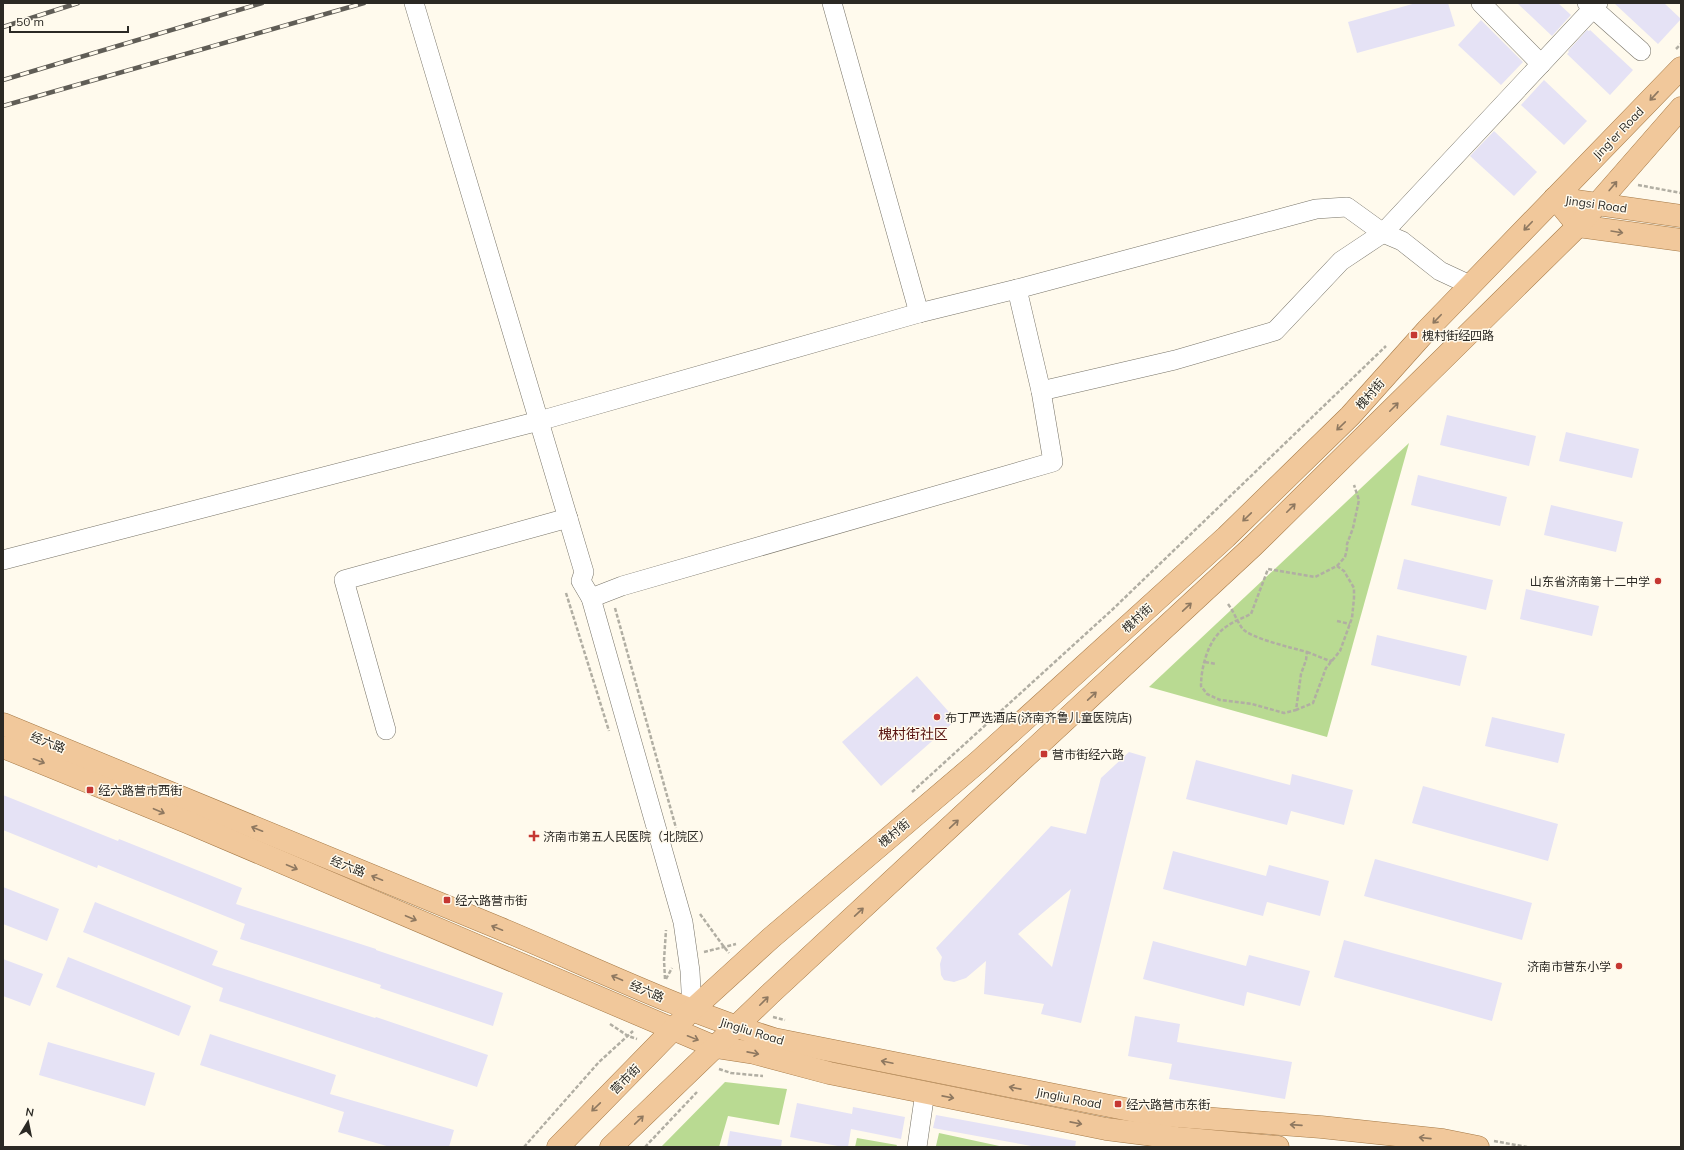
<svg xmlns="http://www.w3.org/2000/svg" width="1684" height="1150" viewBox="0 0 1684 1150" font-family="Mulish,'Noto Sans SC',sans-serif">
<rect width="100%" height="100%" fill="#fffaed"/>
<g fill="#b9da92">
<polygon points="1409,443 1327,737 1149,687"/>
<polygon points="725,1082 787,1089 779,1125 728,1116 719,1147 661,1147"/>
<polygon points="939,1133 1004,1147 942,1147 936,1146"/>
<polygon points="857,1138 897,1145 896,1147 855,1147"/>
</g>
<g fill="#e5e2f5" fill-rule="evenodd">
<polygon points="1416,3 1448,3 1455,26 1357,53 1348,22"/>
<polygon points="1517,3 1558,3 1571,15 1552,36"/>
<polygon points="1614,3 1664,3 1681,19 1658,44"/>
<polygon points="1481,20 1523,62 1501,85 1458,45"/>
<polygon points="1587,30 1589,31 1590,30 1633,70 1610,95 1567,54 1569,52 1568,51"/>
<polygon points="1544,80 1587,121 1564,145 1521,105"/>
<polygon points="1494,131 1537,172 1514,196 1470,156"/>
<polygon points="1447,415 1536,436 1529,466 1440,445"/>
<polygon points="1566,432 1639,449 1632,478 1559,461"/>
<polygon points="1418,475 1507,497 1500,526 1411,505"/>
<polygon points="1551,505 1623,522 1616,552 1544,535"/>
<polygon points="1404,559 1493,580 1486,610 1397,589"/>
<polygon points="1526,589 1599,606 1592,636 1520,619"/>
<polygon points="1377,635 1467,656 1460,686 1371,665"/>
<polygon points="917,676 956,720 881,786 842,742"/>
<polygon points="1492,717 1565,734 1558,763 1485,746"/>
<path d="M1129 752 1146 757 1081 1023 1041 1014 1044 1004 984 994 986 961 966 978 954 982 944 980 941 975 940 964 942 957 936 948 1051 826 1086 834 1101 778ZM1071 889 1052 967 1018 934Z"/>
<polygon points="1196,760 1290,785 1292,774 1353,790 1344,825 1291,811 1287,825 1186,799"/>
<polygon points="1423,786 1558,824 1548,861 1412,823"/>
<polygon points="3,795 118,841 119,839 242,888 236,904 376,949 376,950 503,993 493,1026 380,988 381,985 240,939 245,924 98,865 97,868 3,830"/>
<polygon points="1173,851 1266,876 1269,865 1329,881 1320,916 1267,902 1263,916 1163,889"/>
<polygon points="1375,859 1532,903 1522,940 1364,896"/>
<polygon points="3,887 59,909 47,941 3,924"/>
<polygon points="95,902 218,951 212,965 375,1018 376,1017 488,1055 477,1087 219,1001 223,988 83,932"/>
<polygon points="1344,940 1502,983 1492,1021 1334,977"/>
<polygon points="1153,941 1246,966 1249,955 1310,971 1300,1006 1247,992 1244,1006 1143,979"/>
<polygon points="68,957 191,1006 179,1036 56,987"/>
<polygon points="3,959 43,974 30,1006 3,996"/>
<polygon points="1135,1016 1180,1024 1177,1042 1292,1062 1285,1099 1169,1079 1172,1064 1128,1056"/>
<polygon points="210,1034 336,1075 330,1094 454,1130 449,1147 390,1147 338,1132 344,1112 200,1065"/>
<polygon points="48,1042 155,1073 145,1106 39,1075"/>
<polygon points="797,1103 852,1114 853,1107 905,1117 901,1139 851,1129 848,1147 843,1147 790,1137"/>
<polygon points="936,1115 1076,1141 1075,1147 1037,1147 933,1128"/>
<polygon points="730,1131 782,1140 781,1147 727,1147"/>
</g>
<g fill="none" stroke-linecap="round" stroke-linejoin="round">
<defs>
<g id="minor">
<polyline points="414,3 584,572 581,581 591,598 683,922 690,971 692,1010"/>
<polyline points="832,3 919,313"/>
<polyline points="1481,3 1541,64"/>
<polyline points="1587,3 1641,51"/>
<polyline points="1017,289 1041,391"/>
<polyline points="3,560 539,421 919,313 1017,289 1316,209 1347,207 1383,233 1402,241 1440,271 1470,285"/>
<polyline points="591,598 622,586 1053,462 1041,391 1175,360 1275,331 1341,261 1383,233 1598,3"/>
<polyline points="386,730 344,580 568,518"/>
<polyline points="917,1147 925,1092"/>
</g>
<g id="major">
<polyline points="1555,198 1578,226 1681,240"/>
<polyline points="1555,198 1681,216"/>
<path d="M3 724C168 792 333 860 499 928 590 966 680 1010 774 1039L1150 1114 1321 1127 1443 1140 1478 1147"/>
<polyline points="3,747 187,822 715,1047 754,1053 829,1073 1106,1129 1177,1138 1278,1147"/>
<polyline points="558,1147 692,1010 771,938 978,762 1226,537 1350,416 1427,330 1681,68"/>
<polyline points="611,1147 770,994 1253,546 1578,226 1681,108"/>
</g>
</defs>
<use href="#minor" stroke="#787469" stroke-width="20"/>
<use href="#major" stroke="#a57946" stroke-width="23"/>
<g stroke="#b1aea3" stroke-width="2.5" stroke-dasharray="4 2" stroke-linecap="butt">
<polyline points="1676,49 1681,44"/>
<polyline points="1638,185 1681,193"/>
<polyline points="1337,566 1345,557 1347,549 1347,544 1353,528 1359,500 1354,485"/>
<polyline points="566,593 609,731"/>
<path d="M1228 604C1234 612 1237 621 1242 628 1249 638 1293 648 1307 652L1306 660 1301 674 1296 710 1284 713 1252 704 1220 700 1207 694 1201 686C1201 669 1207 645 1219 633 1227 624 1240 619 1251 614L1268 569 1315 577 1337 566 1344 571 1354 588V598L1352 618 1340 651 1326 668 1313 703 1296 710"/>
<polyline points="615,608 676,828"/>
<polyline points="1337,621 1350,624"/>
<polyline points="1307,652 1330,661 1333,660"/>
<polyline points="1205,662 1216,664"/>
<polyline points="912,792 1113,609 1386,346"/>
<polyline points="700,914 724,947 729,953"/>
<polyline points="704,952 736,944"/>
<polyline points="665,979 664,960 666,930"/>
<polyline points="666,979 672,968"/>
<polyline points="773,1017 785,1020"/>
<polyline points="610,1024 628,1036 637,1039"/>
<polyline points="719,1069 731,1073 763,1076"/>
<polyline points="1494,1141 1527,1147"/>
<polyline points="524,1147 599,1062 633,1031"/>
<polyline points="645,1147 697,1092"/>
</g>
<use href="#minor" stroke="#fff" stroke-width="19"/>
<use href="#major" stroke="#f1c89b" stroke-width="22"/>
<defs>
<g id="rail">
<polyline points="3,27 78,3"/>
<polyline points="3,80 262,3"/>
<polyline points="3,106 364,3"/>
</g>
</defs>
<use href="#rail" stroke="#605d56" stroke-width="4.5"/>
<use href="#rail" stroke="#fffaed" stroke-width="3" stroke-dasharray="9" stroke-linecap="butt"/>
</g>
<defs><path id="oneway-shaft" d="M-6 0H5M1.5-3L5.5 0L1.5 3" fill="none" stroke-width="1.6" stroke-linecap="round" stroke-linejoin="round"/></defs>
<g stroke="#8e7860">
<use href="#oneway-shaft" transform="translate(1654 96) rotate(133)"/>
<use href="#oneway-shaft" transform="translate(1613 186) rotate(-50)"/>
<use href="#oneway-shaft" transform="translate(1528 226) rotate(134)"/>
<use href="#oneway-shaft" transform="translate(1617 232) rotate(9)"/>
<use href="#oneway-shaft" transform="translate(1437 319) rotate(134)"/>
<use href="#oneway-shaft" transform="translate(1394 407) rotate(-45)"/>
<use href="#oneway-shaft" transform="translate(1341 426) rotate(136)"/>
<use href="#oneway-shaft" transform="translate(1291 508) rotate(-45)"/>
<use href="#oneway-shaft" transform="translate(1247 517) rotate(136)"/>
<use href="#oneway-shaft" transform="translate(1187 607) rotate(-43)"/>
<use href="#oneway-shaft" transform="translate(1092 696) rotate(-43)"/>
<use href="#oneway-shaft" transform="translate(39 761) rotate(21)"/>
<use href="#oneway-shaft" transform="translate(159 811) rotate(23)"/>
<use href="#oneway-shaft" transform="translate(954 824) rotate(-43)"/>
<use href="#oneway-shaft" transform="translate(257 829) rotate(-158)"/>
<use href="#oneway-shaft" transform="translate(292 867) rotate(23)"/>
<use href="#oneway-shaft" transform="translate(377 878) rotate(-158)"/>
<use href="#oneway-shaft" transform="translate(859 912) rotate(-43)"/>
<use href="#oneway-shaft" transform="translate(411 918) rotate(23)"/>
<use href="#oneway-shaft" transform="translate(497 928) rotate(-158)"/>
<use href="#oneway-shaft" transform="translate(617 978) rotate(-157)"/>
<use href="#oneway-shaft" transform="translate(764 1001) rotate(-45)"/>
<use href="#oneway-shaft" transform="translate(693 1038) rotate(22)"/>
<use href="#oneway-shaft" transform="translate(753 1053) rotate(11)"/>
<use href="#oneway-shaft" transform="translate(887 1062) rotate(-168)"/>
<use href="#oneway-shaft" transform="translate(1015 1088) rotate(-169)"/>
<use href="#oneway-shaft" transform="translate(948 1097) rotate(11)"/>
<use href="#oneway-shaft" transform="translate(596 1107) rotate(136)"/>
<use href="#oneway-shaft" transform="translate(639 1120) rotate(-44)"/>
<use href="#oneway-shaft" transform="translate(1076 1123) rotate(11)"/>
<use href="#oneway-shaft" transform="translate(1296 1125) rotate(-176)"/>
<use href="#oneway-shaft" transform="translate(1425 1138) rotate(-174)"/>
</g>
<g fill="#c53732" stroke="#fffaed" stroke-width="1.5">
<rect x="1410" y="331" width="8" height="8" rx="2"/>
<circle cx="1658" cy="581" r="4"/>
<circle cx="937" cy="717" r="4"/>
<rect x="1040" y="750" width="8" height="8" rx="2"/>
<rect x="86" y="786" width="8" height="8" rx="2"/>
<path d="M532 830h4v4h4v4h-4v4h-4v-4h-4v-4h4z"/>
<rect x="443" y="896" width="8" height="8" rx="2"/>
<circle cx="1619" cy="966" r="4"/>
<rect x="1114" y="1100" width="8" height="8" rx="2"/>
</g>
<g text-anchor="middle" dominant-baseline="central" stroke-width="3" stroke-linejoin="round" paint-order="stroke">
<g font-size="12" fill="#2b2924" stroke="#fffaed">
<text transform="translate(1618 133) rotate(-46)">Jing'er Road</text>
<text transform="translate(1596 204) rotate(8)">Jingsi Road</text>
<text transform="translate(1370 394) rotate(-49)">槐村街</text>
<text transform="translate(1137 618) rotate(-42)">槐村街</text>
<text transform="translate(48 742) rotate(22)">经六路</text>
<text transform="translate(894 833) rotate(-40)">槐村街</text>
<text transform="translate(348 866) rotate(22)">经六路</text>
<text transform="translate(647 991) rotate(23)">经六路</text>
<text transform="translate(752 1031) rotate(17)">Jingliu Road</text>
<text transform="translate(625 1079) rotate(-45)">营市街</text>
<text transform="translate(1069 1098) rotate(11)">Jingliu Road</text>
</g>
<g font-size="12" fill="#2b2924" stroke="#fffaed" text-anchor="start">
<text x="1422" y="335">槐村街经四路</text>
<text x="1650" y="581" text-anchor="end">山东省济南第十二中学</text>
<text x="945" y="717">布丁严选酒店(济南齐鲁儿童医院店)</text>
<text x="1052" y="754">营市街经六路</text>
<text x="98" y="790">经六路营市西街</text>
<text x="543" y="836">济南市第五人民医院（北院区）</text>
<text x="455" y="900">经六路营市街</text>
<text x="1611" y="966" text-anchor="end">济南市营东小学</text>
<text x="1126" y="1104">经六路营市东街</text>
</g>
<g font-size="14" fill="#581411" stroke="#fffaed">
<text x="913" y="734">槐村街社区</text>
</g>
</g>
<rect width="1684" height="1150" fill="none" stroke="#2b2924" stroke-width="8"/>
<g transform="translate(28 1122) rotate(10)" stroke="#fffaed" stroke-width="3" paint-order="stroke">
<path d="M0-3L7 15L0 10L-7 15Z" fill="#2b2924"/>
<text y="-6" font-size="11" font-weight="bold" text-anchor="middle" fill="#2b2924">N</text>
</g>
<path d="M10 26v6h118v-6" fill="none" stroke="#2b2924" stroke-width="2"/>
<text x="16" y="26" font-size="12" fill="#2b2924" stroke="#fffaed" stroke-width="3" paint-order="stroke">50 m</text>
</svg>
